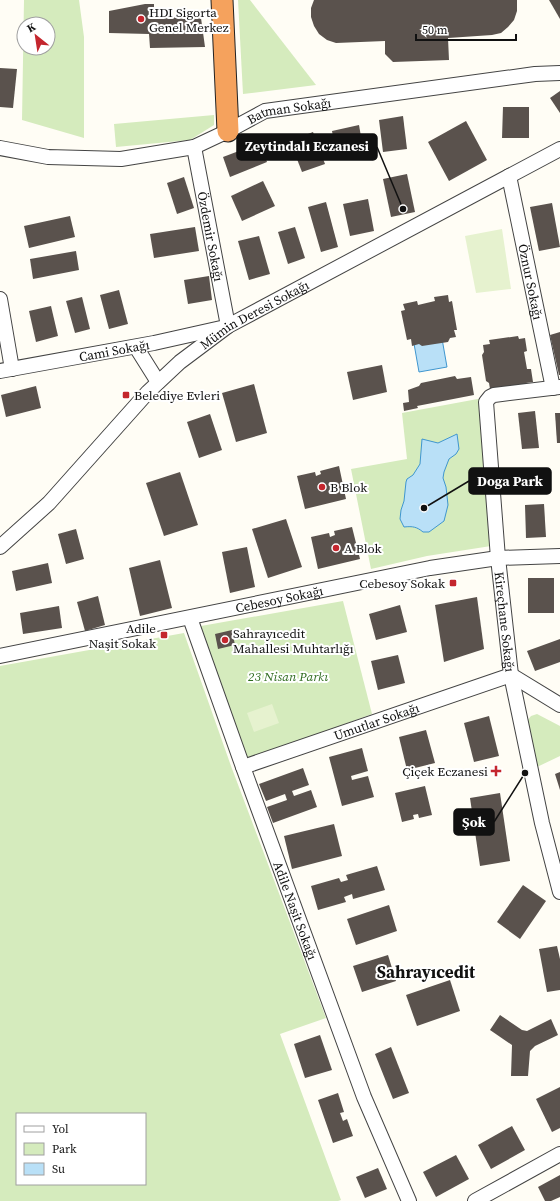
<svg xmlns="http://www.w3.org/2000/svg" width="560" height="1201" viewBox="0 0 560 1201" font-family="'Source Serif 4',serif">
<rect width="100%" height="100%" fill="#fffdf5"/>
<g fill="#d5ebbd" fill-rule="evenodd">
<path d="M24 0H79L84 37V138L22 120ZM24 24H48V48H24Z"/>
<polygon points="238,0 250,0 316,85 243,94"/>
<polygon points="214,115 214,125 190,140 116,147 114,124"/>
<polygon points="483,398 491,546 427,556 371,569 351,469 407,459 402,413"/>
<polygon points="343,601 372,714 247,760 201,626"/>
<path d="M184 633 231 766 326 1018 280 1034 341 1200 338 1201H0V666ZM17 1114H145V1184H17Z"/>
<polygon points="537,714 560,726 560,756 537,767 527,721 531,716"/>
</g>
<g fill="#e6f2cf">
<polygon points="502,229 511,289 476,293 465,236"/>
<polygon points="272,704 279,723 254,732 247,713"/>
</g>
<g fill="#b9e0f7" stroke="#3f96cf">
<polygon points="441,333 447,367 419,372 413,338"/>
<path d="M457 434 459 449 456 454 449 459 444 472 443 478 446 487 448 505 444 521 429 532H423C417 527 413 526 404 527L400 519 401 510 404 501 406 482 407 479 413 475 420 464 422 439 438 443Z"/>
</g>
<g fill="#5a524d">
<polygon points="314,0 517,0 517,11 514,20 508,27 501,33 492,35 448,38 449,60 393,62 385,54 385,41 336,43 327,40 319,34 314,26 311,17 311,8"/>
<polygon points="549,0 560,0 560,19"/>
<polygon points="145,4 154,4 154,17 201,18 205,47 150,48 149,34 109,33 109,11"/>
<polygon points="0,68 17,69 13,108 0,107"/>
<polygon points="560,91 560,113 550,98"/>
<polygon points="503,107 529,107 529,138 502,138"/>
<polygon points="403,116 407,149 383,152 379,120"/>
<polygon points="466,121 487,160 449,181 428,142"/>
<polygon points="359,125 364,154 337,159 332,131"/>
<polygon points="313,132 325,164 302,172 290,141"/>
<polygon points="260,143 267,162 230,177 223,157"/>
<polygon points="407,174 415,212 391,217 383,179"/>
<polygon points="184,177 194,208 177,214 167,183"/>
<polygon points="263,181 275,206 242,221 231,196"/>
<polygon points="368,199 374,231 350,236 343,204"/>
<polygon points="326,202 338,247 321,252 308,207"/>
<polygon points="552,203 560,247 539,251 530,207"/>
<polygon points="70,216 75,237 29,248 24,226"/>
<polygon points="195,227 199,251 154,258 150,234"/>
<polygon points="295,227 305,258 288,264 278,232"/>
<polygon points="259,236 270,274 249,280 238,241"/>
<polygon points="76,251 79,270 33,279 30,259"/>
<polygon points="209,276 212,300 188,304 184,280"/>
<polygon points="119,290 128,324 109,329 100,295"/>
<polygon points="448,295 449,302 452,301 457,330 454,330 456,337 450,338 448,342 422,346 419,344 412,346 411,339 407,340 401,311 405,310 403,304 417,301 418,305 435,301 434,297"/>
<polygon points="82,297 90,329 75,333 66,301"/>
<polygon points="51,306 58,336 36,342 29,311"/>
<polygon points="560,332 560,375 559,375 550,335"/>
<polygon points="518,336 519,339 525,338 527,351 524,352 527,369 531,369 533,382 526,383 527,386 490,389 489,383 486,381 482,355 484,352 483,345 490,344 489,340"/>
<polygon points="382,365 387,392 353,400 347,372"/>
<polygon points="455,376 457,379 471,377 474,395 417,406 418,408 404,411 403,403 409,402 408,390 419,386 421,383"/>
<polygon points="254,384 267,433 236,442 222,393"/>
<polygon points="36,386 41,408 6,417 1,395"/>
<polygon points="535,411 539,448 522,449 518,413"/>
<polygon points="555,413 560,413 560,443 557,443"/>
<polygon points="210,414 222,450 199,458 187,422"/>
<polygon points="339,466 346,499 305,509 297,476 315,472 316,476 321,474 320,471"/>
<polygon points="180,472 198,525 164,536 146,483"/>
<polygon points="544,504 546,537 526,538 525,505"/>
<polygon points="286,519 302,567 268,578 252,529"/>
<polygon points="352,527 360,559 318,569 311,537 329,533 330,537 335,535 334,531"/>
<polygon points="76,529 84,559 66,564 58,534"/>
<polygon points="247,547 255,587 230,593 222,552"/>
<polygon points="160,560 172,608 140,616 129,568"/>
<polygon points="48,563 52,583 16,591 12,571"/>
<rect x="528" y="578" width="26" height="35"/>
<polygon points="98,596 105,625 85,631 77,602"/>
<polygon points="477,597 484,649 444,662 435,605"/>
<polygon points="400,605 407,632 376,640 369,614"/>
<polygon points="59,606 62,628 23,634 20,613"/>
<polygon points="232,630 235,645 218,649 215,634"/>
<polygon points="560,639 560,662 535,671 527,651"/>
<polygon points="398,655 405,683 378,690 371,661"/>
<polygon points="489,716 499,756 474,762 464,723"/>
<polygon points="426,730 435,763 407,770 399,737"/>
<polygon points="362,748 368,771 351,776 352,780 368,776 374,797 342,806 329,757"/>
<polygon points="303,768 309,785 292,791 294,796 311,790 317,807 273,823 267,807 287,800 285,794 266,801 259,784"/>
<polygon points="560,772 560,790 555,774"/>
<polygon points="425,786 432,815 419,818 418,814 413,815 414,819 402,822 395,793"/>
<polygon points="500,793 510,861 480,866 470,798"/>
<polygon points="334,824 342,856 292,869 284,836"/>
<polygon points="377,866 385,890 353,899 352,894 344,897 346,902 318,910 311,886 339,878 341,882 348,880 346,875"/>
<polygon points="523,885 546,901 520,939 497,922"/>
<polygon points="389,905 397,931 356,945 347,919"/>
<polygon points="557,946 560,959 560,990 547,992 539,949"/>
<polygon points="388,955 396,981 362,992 353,966"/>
<polygon points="450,980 460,1011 417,1026 406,995"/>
<polygon points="500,1015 522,1030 527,1031 551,1019 558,1035 535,1046 530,1051 528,1076 511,1076 512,1045 490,1030"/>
<polygon points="320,1035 332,1070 305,1078 294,1044"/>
<polygon points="391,1047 409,1093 393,1099 375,1054"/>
<polygon points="560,1087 560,1128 552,1132 536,1099"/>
<polygon points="338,1093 344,1112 340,1113 343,1121 347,1119 353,1136 333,1143 318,1100"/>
<polygon points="512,1126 525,1150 491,1169 478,1145"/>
<polygon points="456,1155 469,1179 436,1197 423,1172"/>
<polygon points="378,1168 387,1189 365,1198 356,1177"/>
<polygon points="560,1175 560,1197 551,1201 545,1201 538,1187"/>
</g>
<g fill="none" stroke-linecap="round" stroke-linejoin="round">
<defs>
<g id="minor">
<path id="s1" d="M194 147 228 326"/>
<path id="s2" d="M0 148 48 157 121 159 194 147 228 131 265 111 535 74 560 73"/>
<path id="s3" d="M509 176 553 388"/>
<polyline points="0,299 12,369"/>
<polyline points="136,347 158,382"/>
<path id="s4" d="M0 371 154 343 221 328"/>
<path id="s5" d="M560 387 494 395 490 397 486 402 498 558 511 675 542 823 560 892"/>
<path id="s6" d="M0 547 49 503 148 392 180 362 228 326 560 149"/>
<path id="s7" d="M190 618 243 767 364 1097 409 1201"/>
<path id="s8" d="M0 656 430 568 498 558 560 556"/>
<polyline points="511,675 560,705"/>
<path id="s9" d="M243 767 511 675"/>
<polyline points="475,1201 560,1154"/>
</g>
<polyline id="highway" points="222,0 228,131"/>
</defs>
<use href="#minor" stroke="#444" stroke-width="16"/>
<use href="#highway" stroke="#222" stroke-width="23"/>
<use href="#minor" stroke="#fff" stroke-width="14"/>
<use href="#highway" stroke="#f5a25d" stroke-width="21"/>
</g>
<g fill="#c4262e" stroke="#fff" stroke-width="1.5">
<circle cx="141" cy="19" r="4"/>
<rect x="122" y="391" width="8" height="8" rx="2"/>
<circle cx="322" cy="487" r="4"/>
<circle cx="336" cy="548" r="4"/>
<rect x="449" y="579" width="8" height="8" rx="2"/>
<rect x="160" y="631" width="8" height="8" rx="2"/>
<circle cx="225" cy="640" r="4"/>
<path d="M494 765h4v4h4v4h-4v4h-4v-4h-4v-4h4z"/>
</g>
<g text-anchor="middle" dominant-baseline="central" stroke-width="4" stroke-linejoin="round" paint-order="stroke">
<g font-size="13" fill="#111" stroke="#fff" text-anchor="start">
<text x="149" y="12">HDI Sigorta<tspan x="149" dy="15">Genel Merkez</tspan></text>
<text x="134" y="395">Belediye Evleri</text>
<text x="330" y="487">B Blok</text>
<text x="344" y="548">A Blok</text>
<text x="445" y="583" text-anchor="end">Cebesoy Sokak</text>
<text x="156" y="628" text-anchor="end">Adile<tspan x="156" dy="15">Naşit Sokak</tspan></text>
<text x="233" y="633">Sahrayıcedit<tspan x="233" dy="15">Mahallesi Muhtarlığı</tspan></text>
<text x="488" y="771" text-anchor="end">Çiçek Eczanesi</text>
</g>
<g font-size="13" fill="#111" stroke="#fff">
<text stroke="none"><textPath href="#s2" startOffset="299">Batman Sokağı</textPath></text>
<text stroke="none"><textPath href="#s1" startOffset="91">Özdemir Sokağı</textPath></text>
<text stroke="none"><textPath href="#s3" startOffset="108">Öznur Sokağı</textPath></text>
<text stroke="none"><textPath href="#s6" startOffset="347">Mümin Deresi Sokağı</textPath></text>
<text stroke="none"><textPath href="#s4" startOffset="116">Cami Sokağı</textPath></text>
<text stroke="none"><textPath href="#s8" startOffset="285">Cebesoy Sokağı</textPath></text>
<text stroke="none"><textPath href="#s5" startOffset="298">Kireçhane Sokağı</textPath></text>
<text stroke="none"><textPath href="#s9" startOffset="141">Umutlar Sokağı</textPath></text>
<text stroke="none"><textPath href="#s7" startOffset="311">Adile Naşit Sokağı</textPath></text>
</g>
<g font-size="13" font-style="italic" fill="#2f6b1f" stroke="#fff">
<text x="288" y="676">23 Nisan Parkı</text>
</g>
<g font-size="17" font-weight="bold" fill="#111" stroke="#fff">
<text x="426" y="972">Sahrayıcedit</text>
</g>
</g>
<path fill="none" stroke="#111" stroke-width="1.5" d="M403 209L377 147M424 508L469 481M525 773L494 822"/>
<g fill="#111" stroke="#fff" stroke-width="1.5">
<circle cx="403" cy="209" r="4"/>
<circle cx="424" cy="508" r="4"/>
<circle cx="525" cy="773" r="4"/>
</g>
<g fill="#111" stroke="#111" stroke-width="1.5">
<rect x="237" y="134" width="140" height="26" rx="4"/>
<rect x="469" y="468" width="82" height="26" rx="4"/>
<rect x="454" y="809" width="40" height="26" rx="4"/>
</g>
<g font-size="14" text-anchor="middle" font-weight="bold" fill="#fff">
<text x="307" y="151">Zeytindalı Eczanesi</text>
<text x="510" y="486">Doga Park</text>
<text x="474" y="827">Şok</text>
</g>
<rect x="16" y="1113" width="130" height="72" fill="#ffffff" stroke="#a0a0a0"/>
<rect x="24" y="1126" width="20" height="6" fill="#ffffff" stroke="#a0a0a0"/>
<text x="52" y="1133" font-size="12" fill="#111111">Yol</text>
<rect x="24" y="1143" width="20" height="12" fill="#d5ebbd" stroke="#a0a0a0"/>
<text x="52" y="1153" font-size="12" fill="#111111">Park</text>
<rect x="24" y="1163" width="20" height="12" fill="#b9e0f7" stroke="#a0a0a0"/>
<text x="52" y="1173" font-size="12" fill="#111111">Su</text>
<g transform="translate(36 36) rotate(330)"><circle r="19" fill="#ffffff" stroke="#a0a0a0"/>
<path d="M0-3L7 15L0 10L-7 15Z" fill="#c4262e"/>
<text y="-6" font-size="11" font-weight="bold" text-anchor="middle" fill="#111111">K</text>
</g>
<path d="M416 34v6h100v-6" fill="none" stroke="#111111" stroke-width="2"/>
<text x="422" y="34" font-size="12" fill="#111111" stroke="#ffffff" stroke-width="3" paint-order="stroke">50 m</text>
</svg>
